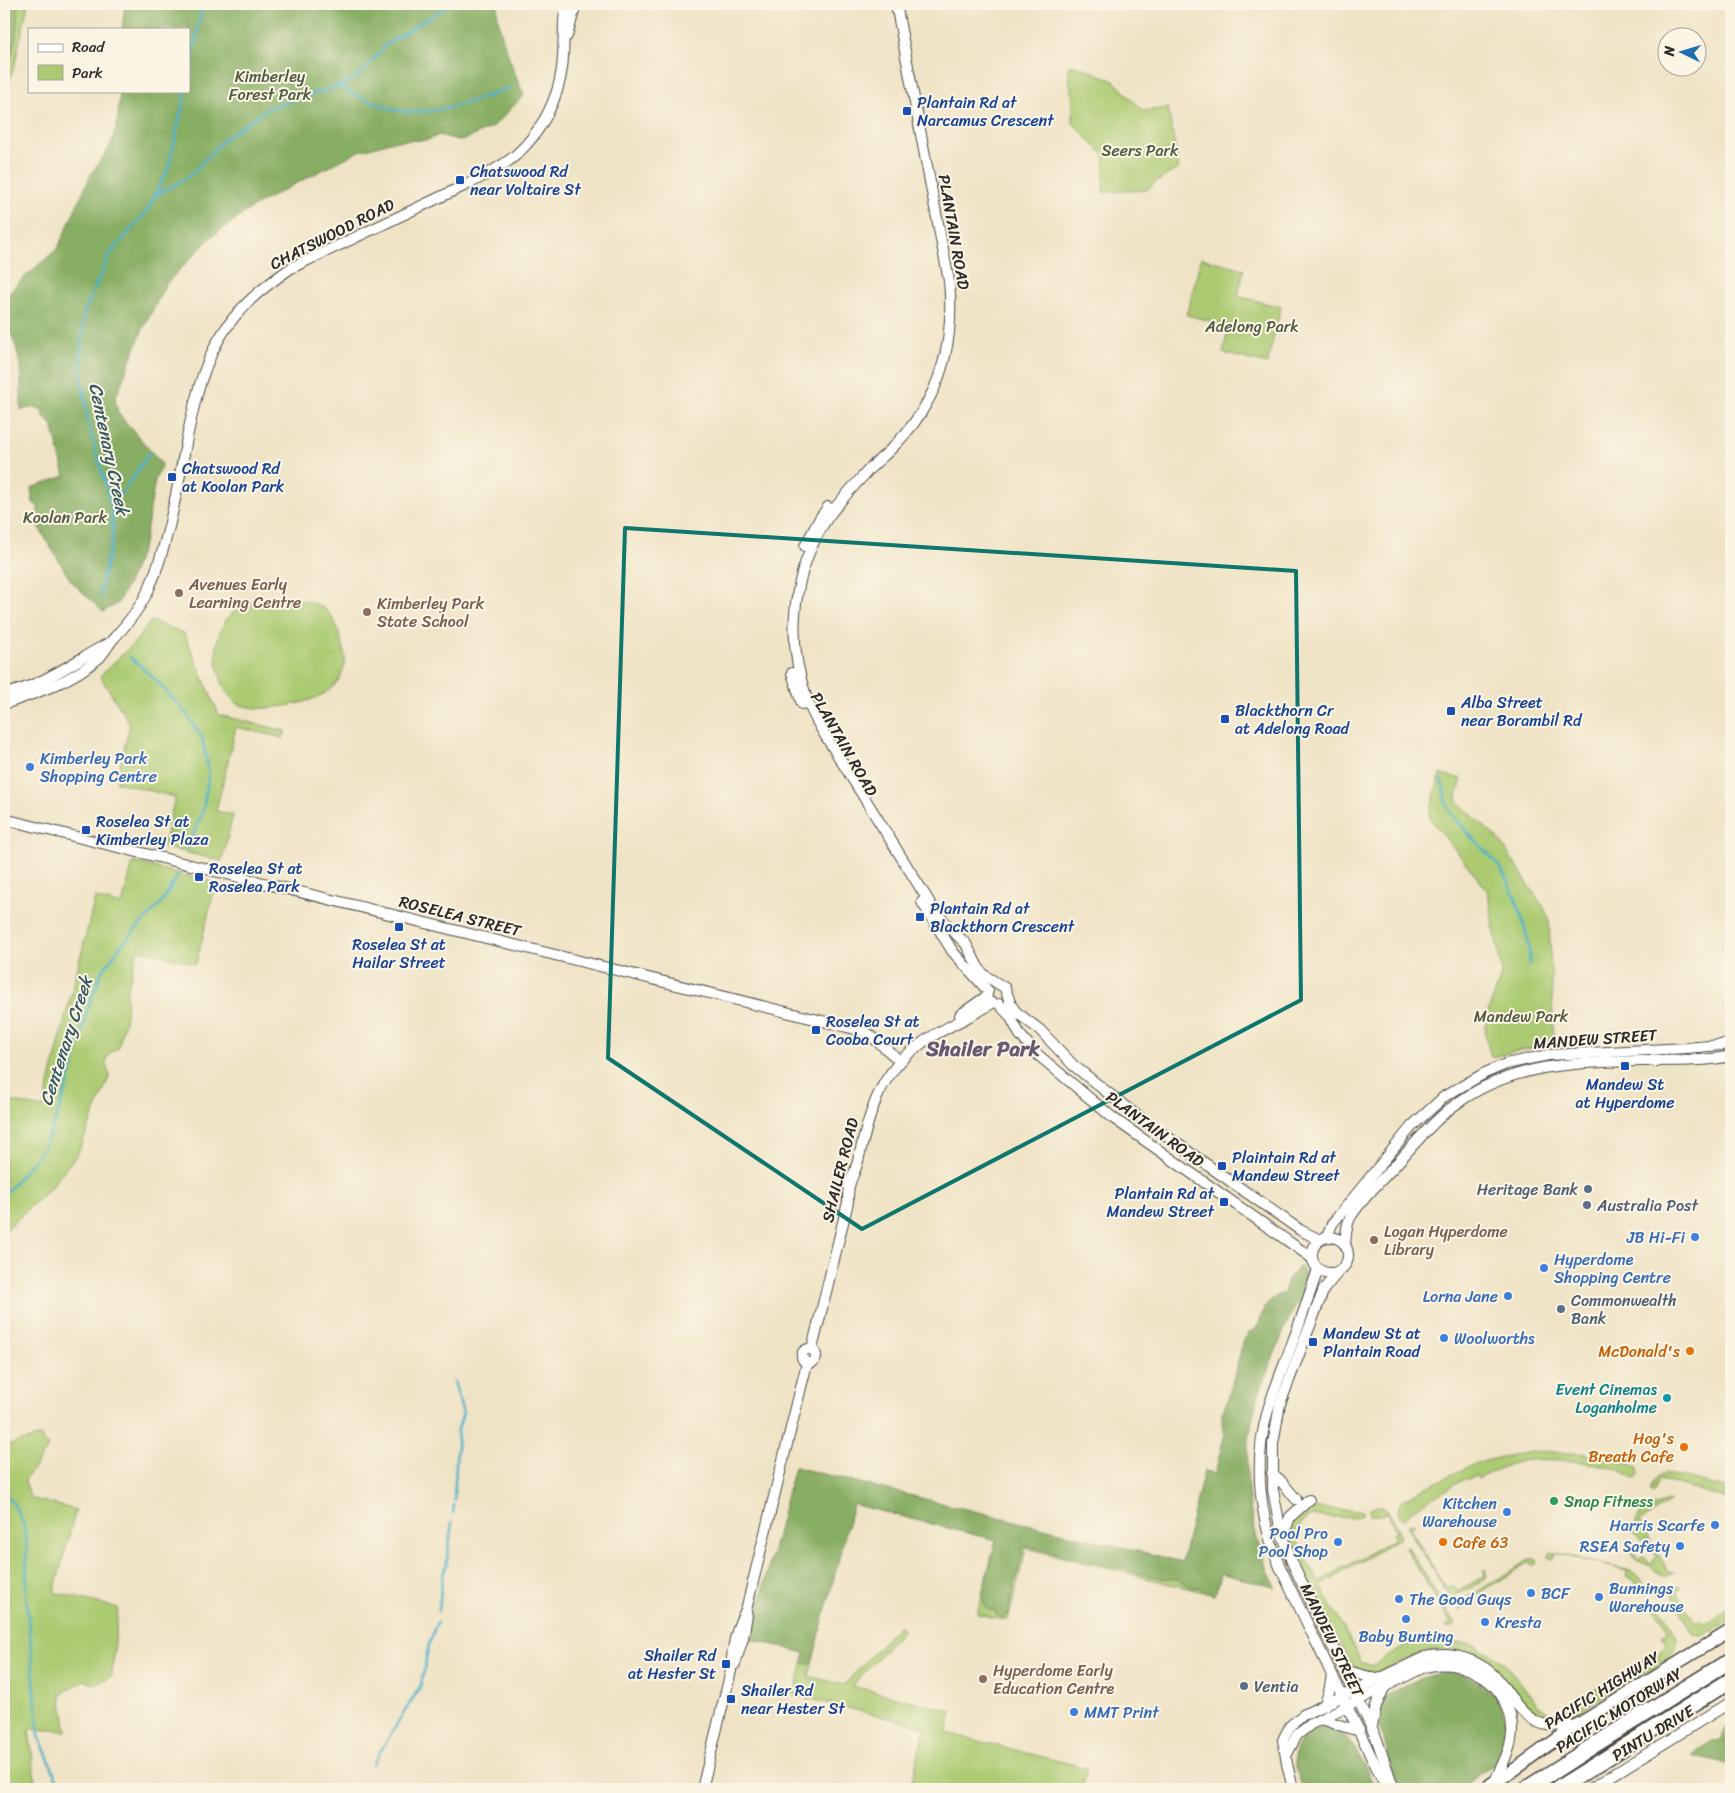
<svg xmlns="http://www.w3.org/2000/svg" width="1735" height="1793" viewBox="0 0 1735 1793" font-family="Sriracha,sans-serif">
<rect width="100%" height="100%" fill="#fcf5e5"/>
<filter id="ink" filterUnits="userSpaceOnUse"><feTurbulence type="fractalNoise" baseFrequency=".02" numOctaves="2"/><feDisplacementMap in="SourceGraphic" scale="10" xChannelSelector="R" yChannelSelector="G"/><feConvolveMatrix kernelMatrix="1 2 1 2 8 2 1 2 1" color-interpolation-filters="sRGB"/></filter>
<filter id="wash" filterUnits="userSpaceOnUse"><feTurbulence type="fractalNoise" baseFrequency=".0096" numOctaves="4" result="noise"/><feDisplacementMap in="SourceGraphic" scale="20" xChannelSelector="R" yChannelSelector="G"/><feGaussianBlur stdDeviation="1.12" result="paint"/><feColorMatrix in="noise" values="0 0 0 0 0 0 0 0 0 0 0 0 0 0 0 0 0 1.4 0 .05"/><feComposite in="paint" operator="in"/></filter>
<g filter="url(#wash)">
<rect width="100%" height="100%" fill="#efe3c5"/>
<g fill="#abca71" stroke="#6b7a4e">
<polygon points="4,4 28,4 14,68 4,91"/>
<polygon points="1068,66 1079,66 1114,81 1143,111 1168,108 1179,168 1157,181 1147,190 1103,192 1105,156 1073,123 1073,106"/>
<polygon points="1201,258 1244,269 1238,296 1281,307 1267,364 1223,353 1229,326 1187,315"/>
<path d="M287 597C300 600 319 602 329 613 336 621 339 634 342 644 343 649 345 655 345 659 343 695 307 703 278 707 268 709 246 709 237 703 227 697 223 686 220 675 211 648 218 617 246 604 259 598 273 597 287 597Z"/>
<polygon points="151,621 184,633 219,715 286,731 283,738 236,727 216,811 233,815 222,861 163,847 175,797 116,782 130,724 100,676 135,642"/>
<polygon points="1440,774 1462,779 1457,797 1459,803 1500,841 1544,908 1549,918 1554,1043 1491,1057 1485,1035 1487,1016 1502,972 1487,890 1429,817"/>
<path d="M133 862 216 883 196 964 138 949 127 991 126 1017 118 1048C106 1054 103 1063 110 1075L78 1153 52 1186 4 1232V1100L43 1108 95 898 122 905Z"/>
<polygon points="4,1432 9,1445 41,1436 43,1442 49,1447 25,1480 30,1498 76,1510 54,1592 118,1608 112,1676 96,1685 84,1680 63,1693 61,1697 67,1731 29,1729 36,1789 4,1789"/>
<path d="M1539 1451 1586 1454 1632 1464 1638 1468 1639 1475 1637 1478 1633 1479C1620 1462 1550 1458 1529 1460 1510 1462 1494 1471 1478 1479L1476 1475 1462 1480 1412 1510 1404 1519C1394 1515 1399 1505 1403 1499 1430 1486 1457 1470 1485 1461 1503 1456 1521 1454 1539 1451Z"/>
<path d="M794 1467 1182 1562 1204 1471 1247 1481C1249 1519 1260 1552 1275 1587L1220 1573 1215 1595 1026 1548 1008 1621 977 1614 996 1540 852 1504 809 1676 844 1685 898 1626 903 1630 852 1686 952 1711 947 1733 1087 1768 1082 1789H910L925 1727 794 1695 805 1653 751 1639Z"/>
<path d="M1665 1473 1726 1488 1731 1492V1503L1722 1497 1659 1479 1654 1492 1652 1493 1650 1491C1653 1482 1655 1476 1665 1473Z"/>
<path d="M1667 1502H1671L1640 1522 1668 1571 1675 1572C1672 1573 1668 1576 1664 1575 1659 1574 1654 1569 1650 1566 1639 1561 1628 1560 1631 1545L1634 1543 1639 1547 1633 1551 1638 1560 1644 1556 1650 1564 1654 1562 1653 1560 1657 1557 1647 1539 1642 1541 1633 1533C1642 1502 1641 1513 1667 1502Z"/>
<path d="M1379 1506C1391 1511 1395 1523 1400 1534L1399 1538 1321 1586 1362 1663 1374 1665 1417 1639 1471 1644 1488 1652 1504 1662 1539 1706 1550 1712H1557L1661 1651 1660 1649 1667 1644 1662 1636 1669 1632 1652 1603 1647 1605 1649 1600C1662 1604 1669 1624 1676 1635 1678 1643 1677 1649 1672 1656L1565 1720C1526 1728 1520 1691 1497 1670 1489 1662 1478 1656 1467 1653 1451 1648 1431 1648 1415 1655 1388 1665 1376 1684 1349 1662L1299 1564 1292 1546 1289 1533 1291 1523 1297 1514 1304 1510 1318 1508 1362 1511V1515L1356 1518 1312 1516 1303 1521 1298 1529 1297 1540 1319 1582 1395 1538 1392 1533 1396 1531 1386 1512 1382 1515H1370L1369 1508Z"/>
<path d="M1414 1524V1526L1410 1529 1446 1589 1451 1587H1455L1457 1592 1485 1575 1483 1571 1485 1570 1487 1577C1477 1583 1461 1597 1449 1595L1407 1528 1408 1525Z"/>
<polygon points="1408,1547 1454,1622 1455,1625 1448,1629 1446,1627 1451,1623 1405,1548"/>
<polygon points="1551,1552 1631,1571 1639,1576 1645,1586 1644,1589 1641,1590 1634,1581 1626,1576 1627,1571 1556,1553 1554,1559 1549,1558 1549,1555"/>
<polygon points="1531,1559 1535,1559 1537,1563 1533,1566 1530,1562 1465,1602 1467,1606 1460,1610 1461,1601"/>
<polygon points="1679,1586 1681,1587 1676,1591 1695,1622 1700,1619 1704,1624 1731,1607 1731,1620 1703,1637 1693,1634 1670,1591 1672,1587"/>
</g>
<g fill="#88ae63" stroke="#5a6c47">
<polygon points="4,4 18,4 16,37 4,86"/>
<path d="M125 4H498C493 21 516 77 524 95L493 127 461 141 439 135 428 140 394 141 359 151 297 183 254 206 210 238 166 284 142 331 115 399 118 413 162 464 155 480 144 544 130 579 118 603 103 612 71 581 38 526 42 522 38 515V506L33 503 31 488 65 476 52 424 44 418 42 410 34 407 21 410C21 389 22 367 16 347 12 334 5 322 4 309L7 303 9 294 16 285 58 248 91 174 110 147 117 125 120 91H189V29H122Z"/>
<path d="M1299 1266C1299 1266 1304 1272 1304 1272 1309 1283 1296 1307 1290 1316 1276 1352 1257 1389 1251 1427 1241 1485 1251 1534 1275 1587L1220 1573 1215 1595 1203 1592 1200 1587 1193 1588 1176 1579 1161 1578 1026 1546 1023 1548 1007 1616 1003 1618 996 1615 995 1610H988L984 1604 982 1595 996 1540 853 1504 813 1659 809 1665 802 1663 805 1653 751 1639 794 1467 1182 1562 1204 1471 1215 1473 1225 1433 1222 1424V1412L1228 1399 1243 1342 1249 1332 1255 1330 1259 1323 1264 1308 1276 1296 1284 1293 1287 1280Z"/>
<path d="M1446 1672C1481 1674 1510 1702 1506 1738 1505 1744 1504 1755 1500 1760 1496 1765 1486 1768 1481 1773 1475 1777 1466 1787 1459 1789 1455 1791 1448 1789 1444 1789 1428 1789 1413 1789 1398 1789L1379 1724C1379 1717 1379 1708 1383 1701 1392 1687 1430 1674 1446 1672Z"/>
<path d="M1324 1725C1353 1731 1363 1766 1376 1789H1303C1300 1781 1296 1771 1295 1762 1294 1742 1306 1729 1324 1725Z"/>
<polygon points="1728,1725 1731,1725 1731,1765 1694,1757 1693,1755 1712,1741 1721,1740 1722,1733"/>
</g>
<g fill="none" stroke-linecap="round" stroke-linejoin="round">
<g stroke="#4ab1c9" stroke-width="2.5">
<polyline points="189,81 202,4"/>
<path d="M339 87C358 96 386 110 407 112 443 114 478 99 511 87"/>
<polyline points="155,196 191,175 224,139 267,109 344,84 362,73 387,44 450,4"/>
<polyline points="111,505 126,488 149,453"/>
<polyline points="101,597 101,585 113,537 111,505 89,426 80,368 84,312 110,254 147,211 168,169 186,91"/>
<polyline points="130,657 156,680 186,713 202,738 209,773 203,810 187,850"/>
<path d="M1442 780 1446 802 1450 811C1462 829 1479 844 1494 860 1514 884 1530 934 1530 965"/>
<polyline points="4,1195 43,1149 56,1119 69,1081 87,1011 101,973 123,943 162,902 178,875"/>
<polyline points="4,1492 15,1506 24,1526 27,1546 26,1591 39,1736 61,1789"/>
<polyline points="454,1500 458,1429 463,1413 454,1381"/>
<polyline points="453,1513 454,1505"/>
<polyline points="439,1611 442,1577 446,1567 452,1522"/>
<polyline points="372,1765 421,1685 429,1644 437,1623"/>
<polyline points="362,1789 363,1785"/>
</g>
</g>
</g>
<g filter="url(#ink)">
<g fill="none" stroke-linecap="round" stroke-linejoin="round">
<defs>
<g id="tertiary">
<path d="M896 4 949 281C953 322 948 363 929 399 920 416 908 432 895 445 886 455 874 463 865 474 852 488 839 502 828 517 792 571 785 638 807 699 813 716 822 731 832 746L933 908 949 927 966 944 978 967 984 975 1005 988 1011 1005 1016 1012 1040 1030 1073 1065 1132 1112 1300 1230 1320 1240"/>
<polyline points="567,36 576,4"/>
<polyline points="805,546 820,518 828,507"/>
<polyline points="792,673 802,704"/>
<path d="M4 694C43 686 74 661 109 643"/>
<path d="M4 704C37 693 72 681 99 658 105 652 109 643 115 637 128 623 140 608 148 591 169 544 178 483 188 433 195 400 202 369 219 339 237 308 262 288 291 268L472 182C487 174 504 166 517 154 541 132 558 100 562 68 565 46 562 25 566 4"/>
<polyline points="4,819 859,1030 870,1035 900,1061"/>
<polyline points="922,902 953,952 988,991"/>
<polyline points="999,1004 1010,1016 1020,1035 1037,1054 1113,1118 1312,1258"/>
<polyline points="960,1015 987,996"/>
<circle cx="1330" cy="1255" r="18"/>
<polyline points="1327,1237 1332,1224 1412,1126 1445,1096 1485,1073 1506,1064 1548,1055 1687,1048 1731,1044"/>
<path d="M1345 1244C1346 1236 1346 1226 1350 1218 1360 1200 1385 1177 1399 1161 1418 1140 1436 1118 1459 1102 1514 1062 1583 1062 1648 1061 1675 1060 1705 1062 1731 1056"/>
<path d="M1318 1269C1310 1293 1302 1317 1293 1341 1285 1364 1275 1386 1268 1410 1253 1462 1259 1517 1280 1567L1387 1789"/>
<polyline points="1338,1272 1324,1289 1280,1404 1273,1444 1273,1490 1280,1527 1292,1562 1376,1737 1394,1789"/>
<circle cx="809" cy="1356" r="7"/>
<path d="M812 1349 848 1202C848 1197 848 1191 849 1186 851 1178 856 1170 858 1161 870 1113 878 1073 922 1043 944 1027 970 1018 992 1003"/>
<polyline points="1272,1473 1280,1480 1296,1499"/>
<polyline points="1283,1537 1290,1517 1309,1500"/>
<polyline points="735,1664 743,1638 747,1615"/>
<polyline points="1344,1670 1377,1679"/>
<polyline points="1324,1706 1329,1692 1332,1675"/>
<path d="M1320 1719C1333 1722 1347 1729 1359 1730"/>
<polyline points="1372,1726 1376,1706 1385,1686"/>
<path d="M1286 1756 1297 1735 1311 1724 1420 1669C1463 1652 1514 1686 1512 1733 1511 1752 1500 1767 1494 1784"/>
<path d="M702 1789 731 1671C732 1650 735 1628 746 1610L807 1363"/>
<path d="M1293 1789 1287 1764 1283 1740 1290 1726 1303 1715 1425 1657C1453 1651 1482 1659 1501 1683 1511 1697 1521 1714 1537 1722 1549 1728 1562 1724 1575 1726"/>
<polyline points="1590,1789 1731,1702"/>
</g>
<polyline id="secondary" points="1494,1784 1575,1726 1731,1630"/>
<g id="motorway">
<polyline points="1488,1789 1494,1784"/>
<polyline points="1526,1789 1596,1744 1731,1660"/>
<polyline points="1557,1789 1731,1680"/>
</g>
</defs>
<use href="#tertiary" stroke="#484742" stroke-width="12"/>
<use href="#secondary" stroke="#484742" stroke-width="14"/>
<use href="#motorway" stroke="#484742" stroke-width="18"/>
<use href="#tertiary" stroke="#fff" stroke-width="10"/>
<use href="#secondary" stroke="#fff" stroke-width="11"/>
<use href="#motorway" stroke="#fff" stroke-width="15"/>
</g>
</g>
<path fill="none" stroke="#0f766e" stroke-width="4" stroke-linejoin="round" d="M625 528 1296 571 1301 1000 862 1229 608 1058Z"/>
<g fill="#1a4fb4" stroke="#fcf5e5" stroke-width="2">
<rect x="902" y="106" width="10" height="10" rx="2.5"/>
<rect x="455" y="175" width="10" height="10" rx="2.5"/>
<rect x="167" y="472" width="10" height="10" rx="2.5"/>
<rect x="1446" y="706" width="10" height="10" rx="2.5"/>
<rect x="1220" y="714" width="10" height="10" rx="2.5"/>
<rect x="81" y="825" width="10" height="10" rx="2.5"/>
<rect x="194" y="872" width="10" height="10" rx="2.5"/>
<rect x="915" y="912" width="10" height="10" rx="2.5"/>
<rect x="394" y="922" width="10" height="10" rx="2.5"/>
<rect x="811" y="1025" width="10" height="10" rx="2.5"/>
<rect x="1620" y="1061" width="10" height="10" rx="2.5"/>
<rect x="1217" y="1161" width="10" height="10" rx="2.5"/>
<rect x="1219" y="1197" width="10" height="10" rx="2.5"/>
<rect x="1308" y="1337" width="10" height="10" rx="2.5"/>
<rect x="721" y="1659" width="10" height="10" rx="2.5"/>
<rect x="726" y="1694" width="10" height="10" rx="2.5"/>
</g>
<g fill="#8d6e63" stroke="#fcf5e5" stroke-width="2">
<circle cx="179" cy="593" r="5"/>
<circle cx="367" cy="612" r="5"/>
<circle cx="1374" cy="1240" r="5"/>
<circle cx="983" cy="1679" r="5"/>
</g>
<g fill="#3f7fe0" stroke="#fcf5e5" stroke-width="2">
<circle cx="30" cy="767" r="5"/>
<circle cx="1695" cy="1237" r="5"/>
<circle cx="1544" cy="1268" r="5"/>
<circle cx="1508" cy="1296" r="5"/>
<circle cx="1444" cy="1338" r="5"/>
<circle cx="1507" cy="1512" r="5"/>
<circle cx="1715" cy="1525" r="5"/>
<circle cx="1338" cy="1542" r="5"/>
<circle cx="1680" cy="1546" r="5"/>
<circle cx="1531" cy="1593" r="5"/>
<circle cx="1599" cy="1597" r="5"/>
<circle cx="1399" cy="1599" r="5"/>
<circle cx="1406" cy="1619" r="5"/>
<circle cx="1485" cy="1622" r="5"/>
<circle cx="1074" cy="1712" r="5"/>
</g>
<g fill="#5c6f8a" stroke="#fcf5e5" stroke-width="2">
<circle cx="1588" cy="1189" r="5"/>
<circle cx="1587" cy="1205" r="5"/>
<circle cx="1561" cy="1309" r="5"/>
<circle cx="1244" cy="1686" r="5"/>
</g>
<g fill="#e8710a" stroke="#fcf5e5" stroke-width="2">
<circle cx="1690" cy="1351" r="5"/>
<circle cx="1684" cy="1447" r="5"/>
<circle cx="1443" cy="1542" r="5"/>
</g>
<circle fill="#0f9aa8" stroke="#fcf5e5" stroke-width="2" cx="1667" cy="1398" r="5"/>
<circle fill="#2e9e5b" stroke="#fcf5e5" stroke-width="2" cx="1554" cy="1501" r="5"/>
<g text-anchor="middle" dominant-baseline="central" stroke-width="4" stroke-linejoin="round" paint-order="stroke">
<g font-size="16" fill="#515b40" stroke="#fcf5e5">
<text x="270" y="76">Kimberley<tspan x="270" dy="18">Forest Park</tspan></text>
<text x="1140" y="150">Seers Park</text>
<text x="1252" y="326">Adelong Park</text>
<text x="65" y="517">Koolan Park</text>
<text x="1521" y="1016">Mandew Park</text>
</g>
<g font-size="16" fill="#164399" stroke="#fcf5e5" text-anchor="start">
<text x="917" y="102">Plantain Rd at<tspan x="917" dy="18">Narcamus Crescent</tspan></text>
<text x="470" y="171">Chatswood Rd<tspan x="470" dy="18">near Voltaire St</tspan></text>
<text x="182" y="468">Chatswood Rd<tspan x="182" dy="18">at Koolan Park</tspan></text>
<text x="1461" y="702">Alba Street<tspan x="1461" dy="18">near Borambil Rd</tspan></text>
<text x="1235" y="710">Blackthorn Cr<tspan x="1235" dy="18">at Adelong Road</tspan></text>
<text x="96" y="821">Roselea St at<tspan x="96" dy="18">Kimberley Plaza</tspan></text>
<text x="209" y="868">Roselea St at<tspan x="209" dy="18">Roselea Park</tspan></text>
<text x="930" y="908">Plantain Rd at<tspan x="930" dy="18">Blackthorn Crescent</tspan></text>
<text x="399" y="944" text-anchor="middle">Roselea St at<tspan x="399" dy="18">Hailar Street</tspan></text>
<text x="826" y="1021">Roselea St at<tspan x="826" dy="18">Cooba Court</tspan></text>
<text x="1625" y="1084" text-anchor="middle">Mandew St<tspan x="1625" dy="18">at Hyperdome</tspan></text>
<text x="1232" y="1157">Plaintain Rd at<tspan x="1232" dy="18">Mandew Street</tspan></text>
<text x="1214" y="1193" text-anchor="end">Plantain Rd at<tspan x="1214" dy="18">Mandew Street</tspan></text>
<text x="1323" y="1333">Mandew St at<tspan x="1323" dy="18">Plantain Road</tspan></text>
<text x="716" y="1655" text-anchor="end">Shailer Rd<tspan x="716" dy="18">at Hester St</tspan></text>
<text x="741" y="1690">Shailer Rd<tspan x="741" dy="18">near Hester St</tspan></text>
</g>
<g font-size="16" fill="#2b2b2b" stroke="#fcf5e5">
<text transform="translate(954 232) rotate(80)">PLANTAIN ROAD</text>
<text transform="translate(332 234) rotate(-27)">CHATSWOOD ROAD</text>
<text transform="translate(844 744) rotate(60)">PLANTAIN ROAD</text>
<text transform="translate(460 916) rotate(14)">ROSELEA STREET</text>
<text transform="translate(1595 1039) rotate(-4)">MANDEW STREET</text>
<text transform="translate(1155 1129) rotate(36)">PLANTAIN ROAD</text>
<text transform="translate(840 1170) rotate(-76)">SHAILER ROAD</text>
<text transform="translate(1332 1640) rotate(64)">MANDEW STREET</text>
<text transform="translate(1602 1690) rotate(-32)">PACIFIC HIGHWAY</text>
<text transform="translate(1619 1710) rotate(-32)">PACIFIC MOTORWAY</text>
<text transform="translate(1653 1733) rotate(-31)">PINTU DRIVE</text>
</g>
<g font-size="16" fill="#785e54" stroke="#fcf5e5" text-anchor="start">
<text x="189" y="584">Avenues Early<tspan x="189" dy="18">Learning Centre</tspan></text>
<text x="377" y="603">Kimberley Park<tspan x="377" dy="18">State School</tspan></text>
<text x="1384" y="1231">Logan Hyperdome<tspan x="1384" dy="18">Library</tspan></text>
<text x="993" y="1670">Hyperdome Early<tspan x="993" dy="18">Education Centre</tspan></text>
</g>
<g font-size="16" fill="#366cbe" stroke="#fcf5e5" text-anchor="start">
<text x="40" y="758">Kimberley Park<tspan x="40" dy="18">Shopping Centre</tspan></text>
<text x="1685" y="1237" text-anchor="end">JB Hi-Fi</text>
<text x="1554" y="1259">Hyperdome<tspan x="1554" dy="18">Shopping Centre</tspan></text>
<text x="1498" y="1296" text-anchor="end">Lorna Jane</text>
<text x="1454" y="1338">Woolworths</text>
<text x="1497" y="1503" text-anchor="end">Kitchen<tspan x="1497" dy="18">Warehouse</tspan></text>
<text x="1705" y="1525" text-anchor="end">Harris Scarfe</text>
<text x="1328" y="1533" text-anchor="end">Pool Pro<tspan x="1328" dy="18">Pool Shop</tspan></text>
<text x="1670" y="1546" text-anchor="end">RSEA Safety</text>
<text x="1609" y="1588">Bunnings<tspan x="1609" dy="18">Warehouse</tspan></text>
<text x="1541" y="1593">BCF</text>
<text x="1409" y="1599">The Good Guys</text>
<text x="1495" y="1622">Kresta</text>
<text x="1406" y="1636" text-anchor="middle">Baby Bunting</text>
<text x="1084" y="1712">MMT Print</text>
</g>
<g font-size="16" fill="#4e5e75" stroke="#fcf5e5" text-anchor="start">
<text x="1578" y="1189" text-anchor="end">Heritage Bank</text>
<text x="1597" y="1205">Australia Post</text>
<text x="1571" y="1300">Commonwealth<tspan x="1571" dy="18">Bank</tspan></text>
<text x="1254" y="1686">Ventia</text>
</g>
<g font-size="16" fill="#c56008" stroke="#fcf5e5" text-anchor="end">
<text x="1680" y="1351">McDonald's</text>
<text x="1674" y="1438">Hog's<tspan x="1674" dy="18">Breath Cafe</tspan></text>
<text x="1453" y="1542" text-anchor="start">Cafe 63</text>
</g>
<g font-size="16" fill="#0d838f" stroke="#fcf5e5" text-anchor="end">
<text x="1657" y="1389">Event Cinemas<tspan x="1657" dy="18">Loganholme</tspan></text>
</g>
<g font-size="16" fill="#27864d" stroke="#fcf5e5" text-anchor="start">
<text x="1564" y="1501">Snap Fitness</text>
</g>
<g font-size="18" font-style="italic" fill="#365a62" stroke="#fcf5e5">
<text transform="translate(109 449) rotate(78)">Centenary Creek</text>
<text transform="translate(66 1041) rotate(-72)">Centenary Creek</text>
</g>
<g font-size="21" font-weight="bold" fill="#655973" stroke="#fcf5e5">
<text x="983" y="1049">Shailer Park</text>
</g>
</g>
<rect width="1735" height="1793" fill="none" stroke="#fcf5e5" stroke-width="20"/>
<rect x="28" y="28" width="162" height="65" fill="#fcf5e5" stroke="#a8a49b"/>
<rect x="38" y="44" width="25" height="8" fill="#ffffff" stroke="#a8a49b"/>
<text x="72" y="52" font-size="15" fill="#2b2b2b">Road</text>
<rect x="38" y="65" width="25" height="15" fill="#abca71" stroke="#a8a49b"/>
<text x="72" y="78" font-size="15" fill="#2b2b2b">Park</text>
<g transform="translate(1682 52) rotate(275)"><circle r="24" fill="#fcf5e5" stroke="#a8a49b"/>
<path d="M0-4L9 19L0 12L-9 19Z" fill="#1f6fb2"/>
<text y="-8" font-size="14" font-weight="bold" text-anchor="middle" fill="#2b2b2b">N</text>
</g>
</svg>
